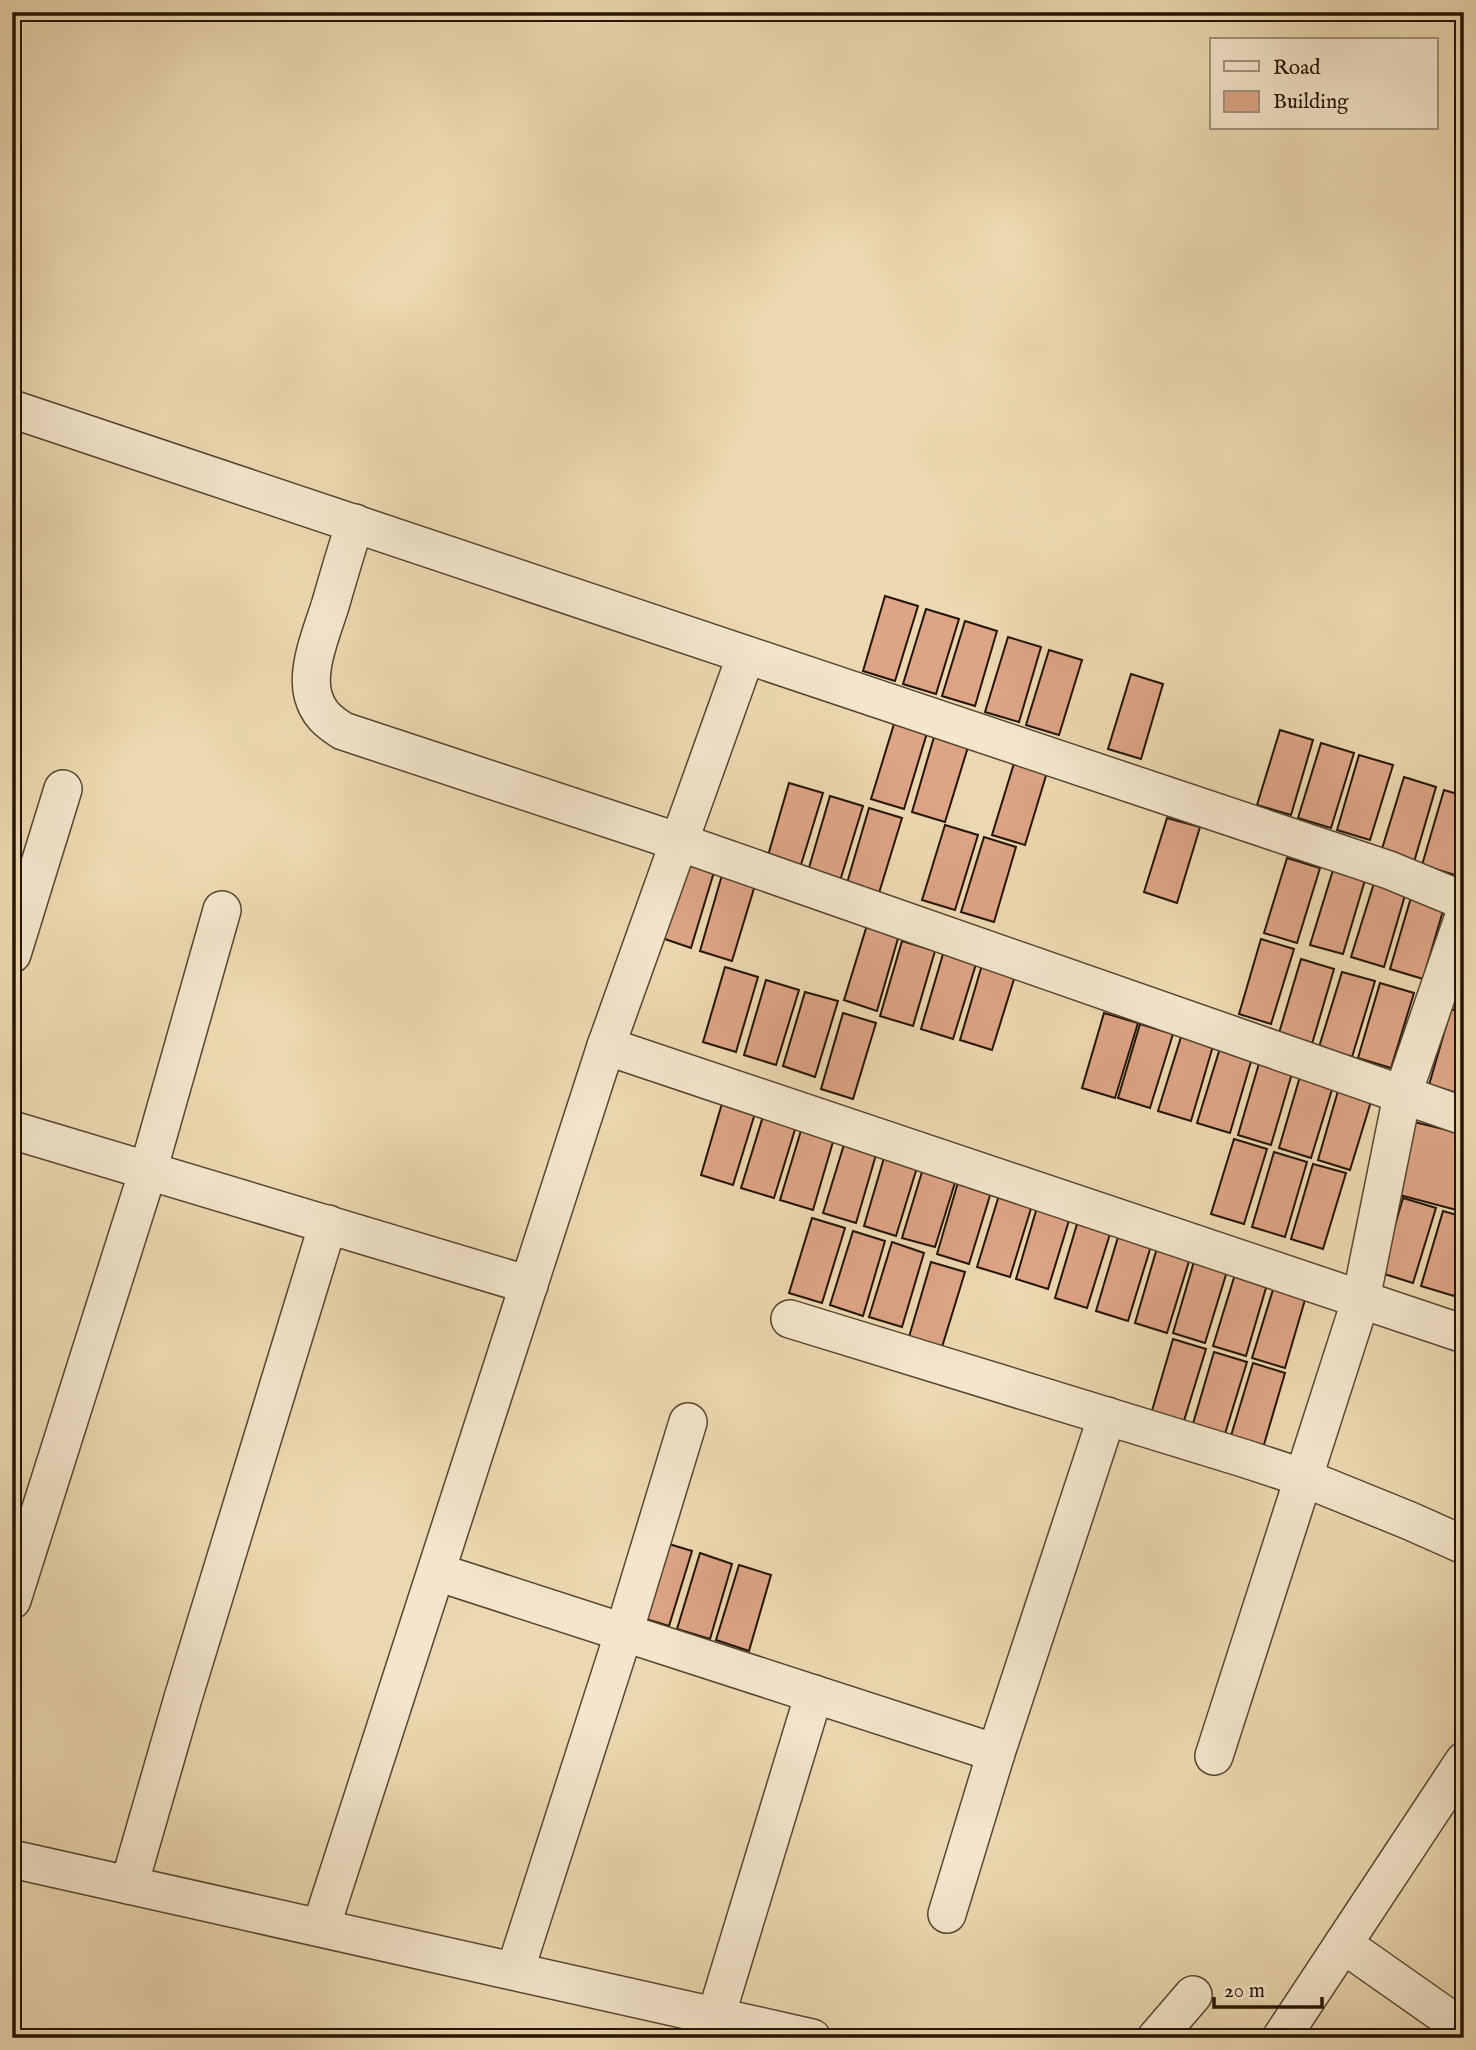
<svg xmlns="http://www.w3.org/2000/svg" width="1476" height="2050" viewBox="0 0 1476 2050" font-family="'IM FELL English',serif">
<rect width="100%" height="100%" fill="#ecd8b0"/>
<filter id="stains"><feTurbulence type="fractalNoise" baseFrequency=".00286" numOctaves="4"/><feColorMatrix values="0 0 0 0 .2 0 0 0 0 .09 0 0 0 0 .02 0 0 0 .5 -.17"/></filter>
<radialGradient id="worn" r=".72"><stop offset=".6" stop-color="#630" stop-opacity="0"/><stop offset="1" stop-color="#630" stop-opacity=".3"/></radialGradient>
<g fill="#dda485" stroke="#251405" stroke-width="2">
<polygon points="885,596 918,606 895,681 863,671"/>
<polygon points="926,609 959,619 936,694 903,684"/>
<polygon points="965,621 997,631 975,706 942,696"/>
<polygon points="1008,637 1041,647 1019,722 985,712"/>
<polygon points="1049,650 1082,660 1059,735 1026,725"/>
<polygon points="1131,674 1163,684 1141,759 1108,749"/>
<polygon points="894,724 927,733 904,809 871,799"/>
<polygon points="1280,730 1313,740 1291,815 1257,805"/>
<polygon points="934,737 968,747 945,822 912,812"/>
<polygon points="1321,743 1354,753 1331,828 1298,818"/>
<polygon points="1359,755 1393,765 1370,840 1337,830"/>
<polygon points="1015,760 1048,769 1025,845 992,835"/>
<polygon points="1404,777 1436,787 1414,862 1381,852"/>
<polygon points="789,783 823,793 800,868 767,859"/>
<polygon points="1444,790 1464,796 1464,844 1455,875 1422,865"/>
<polygon points="830,796 863,806 840,881 808,871"/>
<polygon points="869,808 902,818 879,893 847,883"/>
<polygon points="1167,818 1200,827 1177,903 1144,892"/>
<polygon points="945,825 978,835 955,910 922,900"/>
<polygon points="984,837 1016,847 994,922 961,912"/>
<polygon points="1287,858 1320,868 1297,943 1264,933"/>
<polygon points="681,863 714,872 691,948 659,937"/>
<polygon points="1333,870 1365,880 1343,954 1310,945"/>
<polygon points="722,875 755,885 732,961 700,951"/>
<polygon points="1374,883 1406,892 1384,967 1351,957"/>
<polygon points="1412,894 1445,904 1423,979 1390,969"/>
<polygon points="867,925 899,935 877,1011 844,1000"/>
<polygon points="1261,939 1294,949 1271,1024 1239,1014"/>
<polygon points="902,941 935,951 913,1026 880,1016"/>
<polygon points="943,954 976,964 953,1039 921,1029"/>
<polygon points="1301,959 1334,969 1312,1044 1279,1033"/>
<polygon points="982,965 1015,976 992,1050 960,1040"/>
<polygon points="725,967 758,977 736,1052 703,1042"/>
<polygon points="1342,972 1375,981 1352,1057 1319,1047"/>
<polygon points="766,980 799,990 776,1065 744,1055"/>
<polygon points="1380,983 1414,993 1391,1068 1358,1058"/>
<polygon points="805,992 838,1001 815,1077 783,1066"/>
<polygon points="1451,1009 1464,1013 1464,1086 1461,1094 1429,1085"/>
<polygon points="843,1013 876,1023 853,1099 821,1089"/>
<polygon points="1104,1013 1138,1023 1115,1098 1082,1088"/>
<polygon points="1140,1024 1173,1034 1150,1108 1118,1098"/>
<polygon points="1181,1037 1213,1046 1191,1121 1158,1111"/>
<polygon points="1220,1048 1252,1058 1230,1133 1197,1123"/>
<polygon points="1260,1060 1293,1070 1271,1145 1238,1135"/>
<polygon points="1301,1073 1334,1083 1311,1158 1279,1148"/>
<polygon points="1340,1084 1373,1095 1350,1170 1318,1160"/>
<polygon points="723,1100 756,1110 733,1185 701,1175"/>
<polygon points="764,1113 797,1123 774,1198 741,1188"/>
<polygon points="1410,1121 1464,1134 1464,1212 1392,1193"/>
<polygon points="803,1124 835,1135 813,1210 780,1200"/>
<polygon points="846,1138 878,1148 856,1223 823,1213"/>
<polygon points="1234,1139 1267,1149 1244,1224 1211,1214"/>
<polygon points="886,1151 919,1161 896,1236 864,1226"/>
<polygon points="1274,1152 1307,1162 1285,1237 1252,1227"/>
<polygon points="925,1162 958,1173 935,1247 902,1238"/>
<polygon points="1313,1164 1346,1173 1323,1249 1291,1239"/>
<polygon points="959,1179 992,1189 969,1264 937,1254"/>
<polygon points="1000,1192 1033,1202 1010,1277 977,1267"/>
<polygon points="1403,1198 1436,1208 1413,1283 1381,1273"/>
<polygon points="1038,1204 1071,1214 1048,1289 1016,1279"/>
<polygon points="1443,1211 1464,1217 1464,1264 1454,1296 1421,1286"/>
<polygon points="812,1218 845,1228 822,1303 789,1293"/>
<polygon points="1077,1224 1110,1234 1087,1308 1055,1298"/>
<polygon points="853,1231 885,1241 863,1316 830,1305"/>
<polygon points="1118,1237 1151,1246 1128,1321 1096,1311"/>
<polygon points="892,1242 924,1253 902,1327 869,1317"/>
<polygon points="1157,1248 1190,1258 1167,1333 1135,1323"/>
<polygon points="1195,1258 1228,1268 1205,1343 1173,1333"/>
<polygon points="931,1262 965,1272 942,1347 909,1337"/>
<polygon points="1236,1271 1268,1281 1246,1356 1213,1346"/>
<polygon points="1275,1283 1307,1293 1285,1368 1252,1358"/>
<polygon points="1173,1339 1206,1349 1183,1424 1151,1414"/>
<polygon points="1214,1352 1247,1362 1224,1437 1192,1427"/>
<polygon points="1253,1363 1285,1373 1263,1448 1230,1439"/>
<polygon points="659,1541 692,1551 669,1626 636,1616"/>
<polygon points="700,1553 732,1564 710,1639 677,1629"/>
<polygon points="739,1565 771,1575 749,1651 716,1640"/>
</g>
<g fill="none" stroke-linecap="round" stroke-linejoin="round">
<defs>
<g id="minor">
<polyline points="12,409 1389,870 1464,901"/>
<path d="M355 523C346 551 338 578 330 606 322 631 306 669 313 695 318 713 327 721 343 731L679 842 1464 1116"/>
<polyline points="12,954 63,789"/>
<polyline points="606,1046 1464,1334"/>
<polyline points="12,1130 529,1285"/>
<polyline points="790,1319 1243,1458 1304,1478 1410,1521 1464,1545"/>
<polyline points="437,1572 996,1753"/>
<polyline points="12,1600 148,1171 222,910"/>
<polyline points="1214,1756 1361,1299 1402,1096 1464,916"/>
<polyline points="12,1859 812,2038"/>
<polyline points="129,1885 183,1698 328,1224"/>
<polyline points="947,1914 996,1753 1107,1416"/>
<polyline points="321,1927 606,1046 746,655"/>
<polyline points="1343,1944 1464,2029"/>
<polyline points="515,1971 624,1632 688,1422"/>
<polyline points="716,2016 814,1694"/>
<polyline points="1156,2038 1193,1995"/>
<polyline points="1281,2038 1464,1761"/>
</g>
</defs>
<use href="#minor" stroke="#574530" stroke-width="40"/>
<use href="#minor" stroke="#f3e6cc" stroke-width="37"/>
</g>
<rect width="1476" height="2050" fill="none" stroke="#ecd8b0" stroke-width="42"/>
<rect x="14" y="14" width="1448" height="2022" fill="none" stroke="#251405" stroke-width="3.5"/>
<rect x="21" y="21" width="1434" height="2008" fill="none" stroke="#251405" stroke-width="2"/>
<rect x="1210" y="38" width="228" height="91" fill="#f3e6cc" stroke="#a1927c" stroke-width="2"/>
<rect x="1224" y="61" width="35" height="10" fill="#f3e6cc" stroke="#a1927c" stroke-width="2"/>
<text x="1273" y="74" font-size="21" fill="#251405">Road</text>
<rect x="1224" y="91" width="35" height="21" fill="#dda485" stroke="#a1927c" stroke-width="2"/>
<text x="1273" y="108" font-size="21" fill="#251405">Building</text>
<path d="M1214 1997v10h108v-10" fill="none" stroke="#251405" stroke-width="3.5"/>
<text x="1224" y="1997" font-size="21" fill="#251405" stroke="#f3e6cc" stroke-width="5" paint-order="stroke">20 m</text>
<rect width="100%" height="100%" filter="url(#stains)"/>
<rect width="100%" height="100%" fill="url(#worn)"/>
</svg>
